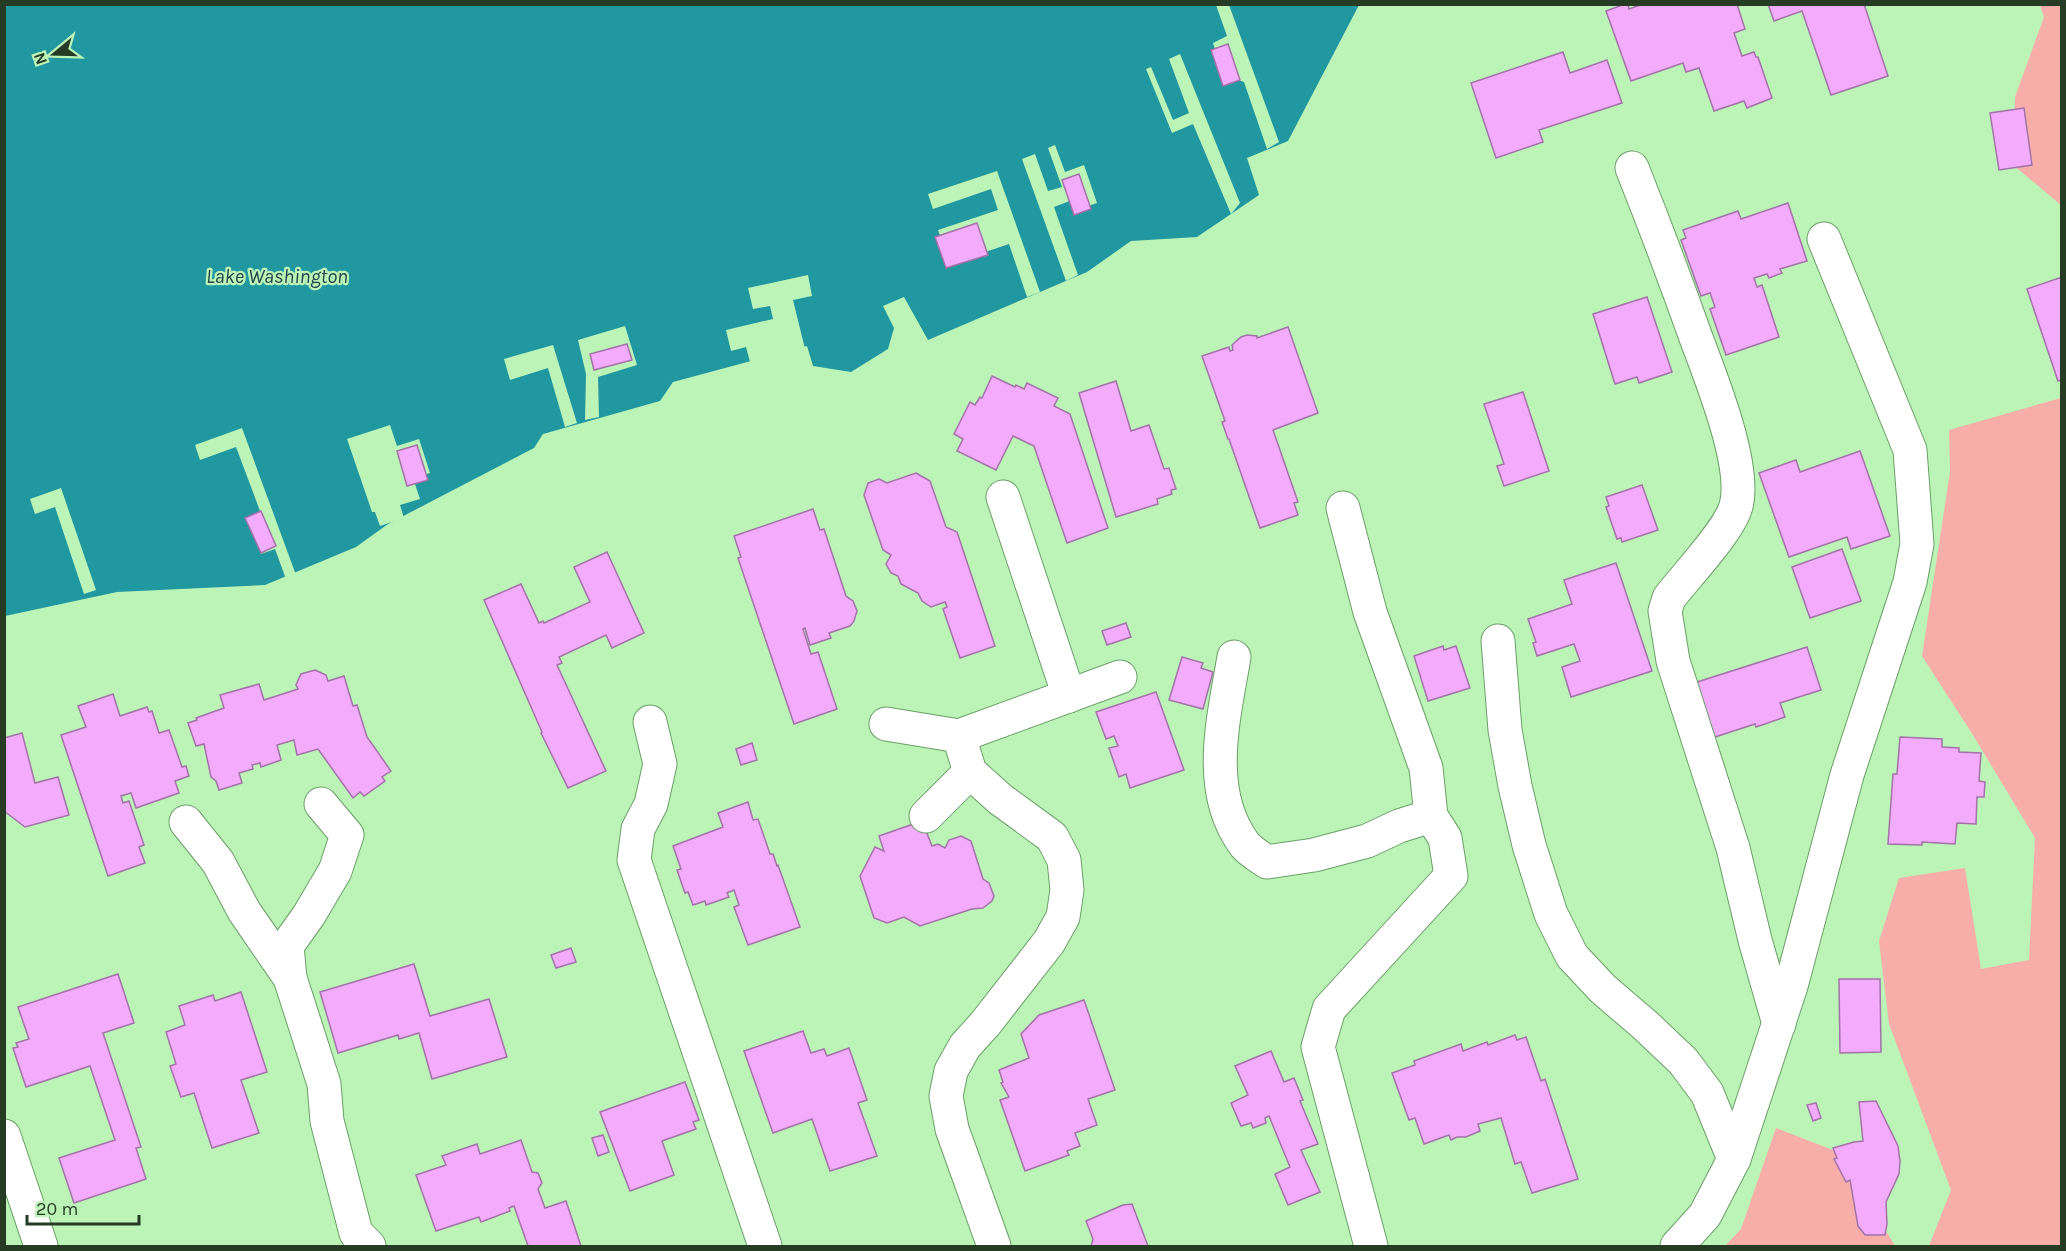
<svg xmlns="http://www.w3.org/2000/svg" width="2066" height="1251" viewBox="0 0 2066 1251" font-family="Karla,sans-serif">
<rect width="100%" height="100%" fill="#bcf4b8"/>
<g fill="#f7aea9">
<polygon points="2040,5 2061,5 2061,205 2013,165 2015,97 2044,17"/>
<polygon points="2061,398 2061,1246 1929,1246 1951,1190 1889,1024 1879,941 1899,878 1965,868 1981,969 2029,960 2035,838 1973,735 1922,656 1950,472 1949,430"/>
<polygon points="1776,1128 1838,1152 1895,1246 1725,1246 1741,1229"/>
</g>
<polygon fill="#2197a0" points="5,5 1359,5 1288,141 1247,158 1259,195 1197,237 1131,241 1087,272 928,340 904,297 883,306 894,328 888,349 851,372 813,366 807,346 673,382 660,401 543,434 534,448 388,524 356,547 265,585 117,592 5,616"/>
<g fill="#bcf4b8">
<polygon points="1216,5 1229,5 1279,142 1267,149 1244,82 1238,80 1225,79 1213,43 1227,36"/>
<polygon points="1180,54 1240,203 1231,214 1193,124 1172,133 1146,69 1151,67 1173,120 1189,113 1169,59"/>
<polygon points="1055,145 1065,172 1084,165 1097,203 1079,209 1075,199 1054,207 1078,275 1066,281 1022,159 1035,154 1048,191 1062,187 1048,148"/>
<polygon points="997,171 1040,292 1027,297 1009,244 950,264 938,230 998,210 991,189 933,209 928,194"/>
<polygon points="808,275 812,296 793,300 805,349 750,362 746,347 731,351 726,330 773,319 770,306 753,309 748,288"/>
<polygon points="625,326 637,365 598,377 599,417 585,420 586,374 578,340"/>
<polygon points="553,345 577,423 565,427 548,368 510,380 504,359"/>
<polygon points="390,425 397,446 419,439 430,473 413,478 420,499 400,505 404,518 380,526 375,512 372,512 347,439"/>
<polygon points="242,428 296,575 286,579 275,549 261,554 248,517 260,511 236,447 200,460 195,445"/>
<polygon points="61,488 96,590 84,594 55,507 35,514 30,499"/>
</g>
<g fill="#f3acfb" stroke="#a372a9" stroke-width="1.5">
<polygon points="1625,4 1628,4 1629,9 1643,4 1737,4 1745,29 1734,33 1742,56 1754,52 1756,57 1758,57 1772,98 1747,108 1744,101 1714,111 1699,68 1686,72 1683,63 1631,81 1606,11"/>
<polygon points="1768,4 1864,4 1888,76 1831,95 1802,11 1774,21"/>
<polygon points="1228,44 1240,80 1223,86 1211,50"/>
<polygon points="1563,52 1570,73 1607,60 1622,103 1539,130 1543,142 1496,158 1471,83"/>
<polygon points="2024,108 2032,165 1999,170 1990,113"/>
<polygon points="1079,174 1091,209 1074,215 1062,180"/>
<polygon points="1788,203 1807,261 1780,269 1782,273 1769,278 1767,274 1754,278 1757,287 1762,285 1779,337 1726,355 1710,309 1715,307 1710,293 1701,296 1681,240 1686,238 1683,230 1738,211 1741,219"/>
<polygon points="977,223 988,255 946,268 935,237"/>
<polygon points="2062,277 2062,380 2058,381 2027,289"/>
<polygon points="1647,297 1672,372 1639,383 1637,377 1615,384 1593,314"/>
<polygon points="1288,327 1318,413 1273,430 1298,502 1294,503 1298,515 1260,528 1229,439 1228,439 1222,422 1225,421 1202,356 1229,347 1230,351 1233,350 1232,345 1241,337 1247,335 1257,336 1257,338"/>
<polygon points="627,344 632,360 594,370 590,354"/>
<polygon points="992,376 1015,387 1016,385 1024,389 1027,383 1058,398 1054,406 1070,414 1108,528 1067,543 1034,446 1013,436 996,470 957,451 963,439 954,434 970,402 975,405 980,397 982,398"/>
<polygon points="1116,381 1131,431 1149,425 1164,469 1169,468 1176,489 1171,490 1172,494 1157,499 1158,504 1116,517 1079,393"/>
<polygon points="1523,392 1549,471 1504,486 1497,466 1504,464 1484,404"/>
<polygon points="417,445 428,480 407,486 397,451"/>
<polygon points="1860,451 1890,536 1851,549 1847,537 1789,557 1759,473 1796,460 1800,472"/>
<polygon points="916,473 930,481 946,527 957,532 995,646 960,658 943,609 947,607 945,602 931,607 922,601 918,593 901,584 898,576 891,573 886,564 891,555 883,550 864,495 868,483 879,479 887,483"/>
<polygon points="1642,485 1658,530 1622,542 1621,538 1617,539 1606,507 1609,506 1606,497"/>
<polygon points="813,509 820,530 824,529 846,596 853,601 857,611 854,621 850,626 829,633 831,638 810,645 805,628 803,629 811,654 818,652 837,709 794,724 738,558 741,557 734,536"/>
<polygon points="261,511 276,546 261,553 245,518"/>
<polygon points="1842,549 1861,601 1810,618 1792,567"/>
<polygon points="607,552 644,633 612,648 606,635 559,657 562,663 557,665 606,771 568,788 541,733 542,732 484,600 521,584 539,623 543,621 544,623 590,602 574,567"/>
<polygon points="1616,563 1652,671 1571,697 1562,667 1580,661 1574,644 1537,656 1533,643 1536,642 1528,619 1572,604 1564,580"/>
<polygon points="1126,623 1131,637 1107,645 1102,631"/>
<polygon points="1443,646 1444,650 1456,646 1470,688 1428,701 1414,656"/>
<polygon points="1807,647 1821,690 1780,703 1785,717 1756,727 1755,724 1712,738 1694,683"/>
<polygon points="1182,657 1203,663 1201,668 1213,672 1203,709 1169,700"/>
<polygon points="315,670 326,675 328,681 344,676 353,706 357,705 367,737 391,771 382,777 385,781 364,796 360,792 353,798 318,749 297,755 294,740 277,745 281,760 261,767 260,763 252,765 253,769 239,773 242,783 219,790 216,781 211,777 204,744 196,746 188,723 197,720 196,718 224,708 220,695 259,684 264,700 298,689 296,685 301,674"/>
<polygon points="1156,692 1184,770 1130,788 1126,774 1119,777 1109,748 1118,746 1114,736 1106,739 1096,712"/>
<polygon points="113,694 120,716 147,707 149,712 152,711 159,733 169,730 182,767 186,766 189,776 175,781 179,793 136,808 131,793 121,796 123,803 129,801 144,845 139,847 145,863 108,876 61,735 86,727 78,706"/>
<polygon points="22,733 35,783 58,777 69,815 25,827 4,811 4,738"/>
<polygon points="1900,737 1942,739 1942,747 1959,748 1959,752 1981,753 1979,781 1985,782 1984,797 1977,797 1976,824 1957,823 1955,844 1922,842 1922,845 1888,844 1893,774 1897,774"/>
<polygon points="752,743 757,760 741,765 736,749"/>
<polygon points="748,802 753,820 758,819 770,854 773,854 777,866 778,865 800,927 748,945 734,907 739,905 734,890 727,893 729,897 706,905 705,901 693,905 688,892 685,893 677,870 681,869 673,846 723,827 718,813"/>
<polygon points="922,821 932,846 938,844 945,848 949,840 961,836 971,841 983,879 989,883 994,896 992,901 983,908 972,909 920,926 904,917 887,923 874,918 860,876 875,847 884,851 879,836"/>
<polygon points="571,948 576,962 556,968 551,955"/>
<polygon points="414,964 430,1016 489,999 507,1057 432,1079 419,1033 399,1039 398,1035 338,1053 320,992"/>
<polygon points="118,974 134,1023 103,1033 141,1147 136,1148 146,1179 74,1203 59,1158 115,1140 90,1066 26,1087 13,1048 18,1047 16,1043 29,1039 18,1007"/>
<polygon points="1839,979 1880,979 1881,1052 1840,1053"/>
<polygon points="241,992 267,1072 241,1080 259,1133 212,1148 194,1093 181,1097 170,1066 176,1064 166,1032 185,1025 179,1006 213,995 215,1001"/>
<polygon points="1084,1000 1115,1090 1088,1099 1097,1125 1075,1133 1080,1146 1067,1151 1069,1155 1025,1171 1000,1100 1009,1097 1001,1083 1003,1082 999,1070 1029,1058 1021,1034 1039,1015"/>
<polygon points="803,1031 811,1053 824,1049 827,1056 849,1048 867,1100 858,1103 877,1156 830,1171 812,1119 773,1133 744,1051"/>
<polygon points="1515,1035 1517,1040 1526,1037 1541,1081 1545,1079 1578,1179 1532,1193 1521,1162 1515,1164 1501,1118 1478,1124 1480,1131 1466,1137 1457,1137 1451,1140 1449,1135 1424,1144 1415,1118 1409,1120 1392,1073 1415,1065 1414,1061 1461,1044 1463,1051 1487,1042 1488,1045"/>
<polygon points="1271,1051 1284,1082 1294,1078 1303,1100 1300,1101 1318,1144 1301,1150 1320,1192 1288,1205 1275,1174 1290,1167 1269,1116 1265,1118 1266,1123 1253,1128 1251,1123 1241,1126 1231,1103 1248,1095 1235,1066"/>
<polygon points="685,1082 699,1120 693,1122 696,1129 662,1141 674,1175 630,1191 600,1112"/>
<polygon points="1876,1101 1898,1146 1900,1161 1899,1174 1886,1202 1887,1224 1885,1235 1865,1235 1858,1226 1850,1180 1846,1182 1834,1159 1837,1158 1833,1148 1854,1142 1863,1141 1859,1102"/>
<polygon points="1816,1103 1821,1118 1813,1121 1807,1105"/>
<polygon points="603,1135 609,1152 598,1156 592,1138"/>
<polygon points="521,1140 532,1172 538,1173 542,1183 538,1189 545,1208 566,1201 581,1246 528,1246 514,1206 509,1208 510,1211 481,1222 479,1217 436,1231 416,1175 446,1165 442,1156 477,1144 480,1154"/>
<polygon points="1132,1204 1148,1246 1091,1246 1093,1239 1086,1221 1123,1205"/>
</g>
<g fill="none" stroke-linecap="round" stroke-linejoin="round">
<defs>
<g id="minor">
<path d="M1632 168C1654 223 1675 279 1695 335 1710 376 1747 465 1736 506 1730 530 1685 577 1669 598L1665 611 1673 661 1733 848 1755 940 1779 1024"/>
<polyline points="1003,497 1069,696"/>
<polyline points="1343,508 1370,612 1426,768 1431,816 1445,838 1451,876 1329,1009 1318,1047 1371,1246"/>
<polyline points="1498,641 1505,730 1515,786 1529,845 1551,914 1572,956 1603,989 1645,1025 1683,1061 1707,1093 1734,1159"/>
<path d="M1234 657C1224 717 1204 791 1245 845 1251 852 1260 857 1267 862L1314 855 1367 841 1399 826 1431 816"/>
<polyline points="650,722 660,764 651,804 638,829 634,860 765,1246"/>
<polyline points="886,724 959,736 1120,677"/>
<polyline points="959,736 970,772 1000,799 1052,837 1064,860 1067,890 1063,917 1049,942 985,1024 965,1046 951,1071 946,1096 952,1129 994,1246"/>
<polyline points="926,816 970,772"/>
<polyline points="186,822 218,862 244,911 290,978 324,1084 327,1121 356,1233 369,1246"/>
<polyline points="290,978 287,946 309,915 335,871 347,835 321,804"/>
<polyline points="4,1136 41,1246"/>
<polyline points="1677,1246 1705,1215 1734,1159 1791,986 1847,775 1910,582 1917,544 1910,450 1824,239"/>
</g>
</defs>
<use href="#minor" stroke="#6a9f67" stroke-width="35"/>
<use href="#minor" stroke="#fff" stroke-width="33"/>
</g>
<g text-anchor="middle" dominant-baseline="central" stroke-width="4.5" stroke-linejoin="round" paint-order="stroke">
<g font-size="20" font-style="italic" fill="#244548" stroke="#bcf4b8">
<text x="277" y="276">Lake Washington</text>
</g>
</g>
<rect width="2066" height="1251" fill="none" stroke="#253b24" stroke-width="12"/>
<g transform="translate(54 54) rotate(251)" stroke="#bcf4b8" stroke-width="4.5" paint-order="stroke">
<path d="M0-4.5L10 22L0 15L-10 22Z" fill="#253b24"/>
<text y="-9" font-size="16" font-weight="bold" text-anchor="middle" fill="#253b24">N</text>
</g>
<path d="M27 1215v9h112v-9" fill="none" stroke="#253b24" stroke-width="3"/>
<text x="36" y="1215" font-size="18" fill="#253b24" stroke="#bcf4b8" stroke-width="4.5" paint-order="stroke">20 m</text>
</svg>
